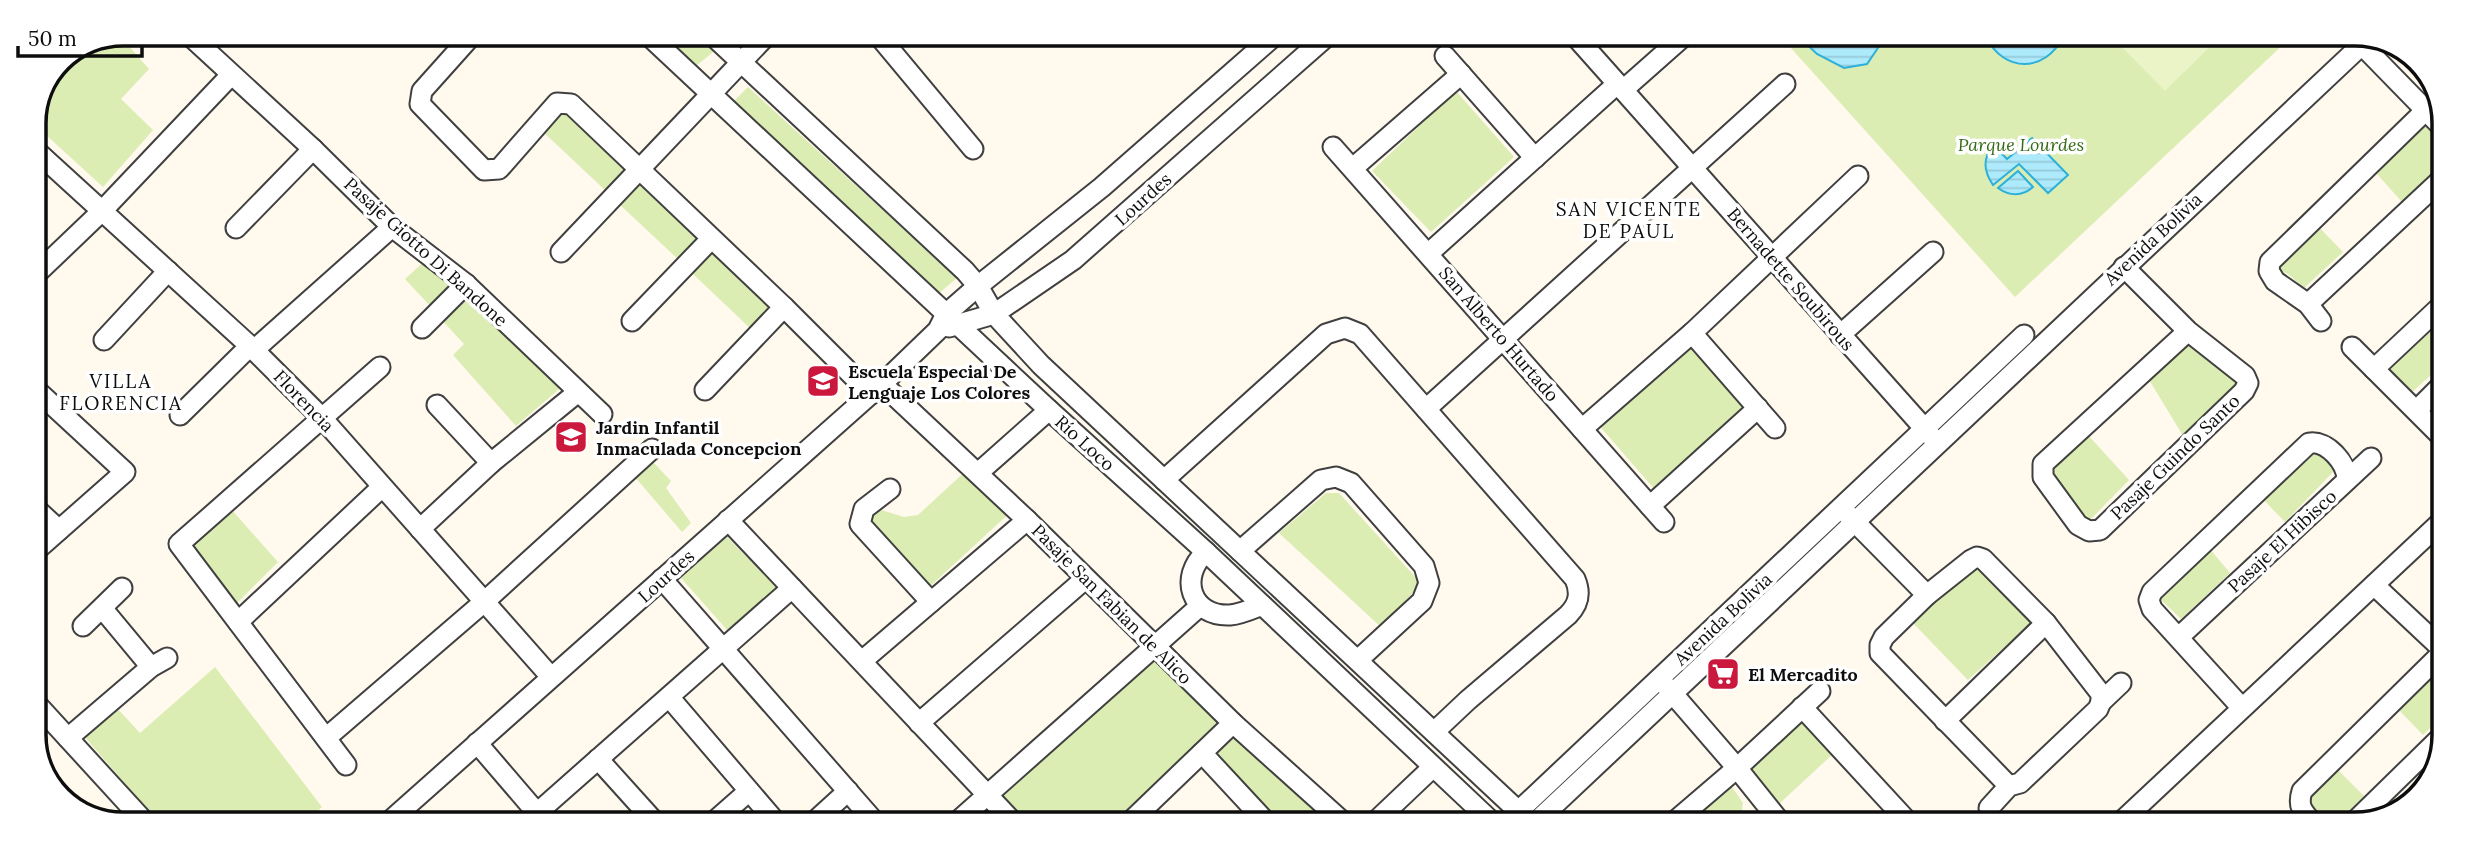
<svg xmlns="http://www.w3.org/2000/svg" width="2477" height="857" viewBox="0 0 2477 857" font-family="Lora,serif">
<defs>
<pattern id="water-rules" width="6" height="5" patternUnits="userSpaceOnUse" patternTransform="scale(1.75)"><rect width="6" height="5" fill="#adebfc"/><path d="M0 2.5h6" fill="none" stroke="#94c8d7"/></pattern>
</defs>
<rect width="100%" height="100%" fill="#fff9ee"/>
<g fill="#dbedb3">
<polygon points="122,33 120,36 149,69 121,99 153,130 103,187 33,123 33,117 60,59"/>
<polygon points="660,34 696,34 714,51 695,67"/>
<polygon points="1781,37 2290,38 2015,297"/>
<polygon points="748,87 957,278 938,294 731,104"/>
<polygon points="1456,91 1514,157 1431,232 1372,171"/>
<polygon points="559,105 625,167 606,191 540,129"/>
<polygon points="2426,122 2443,141 2443,165 2402,202 2377,174"/>
<polygon points="639,180 700,238 681,262 617,202"/>
<polygon points="2315,223 2343,252 2304,288 2288,274 2271,267"/>
<polygon points="713,250 774,308 753,331 692,273"/>
<polygon points="426,260 456,287 432,308 405,279"/>
<polygon points="466,294 565,384 516,426 453,355 464,344 439,317"/>
<polygon points="2432,323 2442,335 2442,365 2411,393 2388,369"/>
<polygon points="1690,342 1748,408 1657,492 1597,423"/>
<polygon points="2188,343 2209,362 2238,381 2185,439 2148,378"/>
<polygon points="2087,434 2129,480 2089,521 2047,468"/>
<polygon points="2312,447 2335,470 2285,522 2260,496"/>
<polygon points="652,461 671,481 666,488 691,523 682,532 635,477"/>
<polygon points="969,468 1015,508 927,589 867,518 878,509 904,517 918,515"/>
<polygon points="1326,493 1339,493 1418,580 1414,591 1382,628 1279,533"/>
<polygon points="231,509 278,562 236,604 189,542"/>
<polygon points="727,537 778,589 728,631 681,578"/>
<polygon points="2209,548 2230,573 2181,619 2158,597"/>
<polygon points="1976,564 2032,622 1968,680 1913,623"/>
<polygon points="1151,654 1222,718 1116,821 1019,821 996,797"/>
<polygon points="215,667 322,807 308,820 156,819 83,735 116,707 140,733"/>
<polygon points="2440,668 2439,719 2423,735 2397,708"/>
<polygon points="1805,718 1834,753 1780,803 1751,769"/>
<polygon points="1234,733 1336,822 1272,822 1209,755"/>
<polygon points="2336,768 2364,796 2335,824 2321,824 2302,800"/>
<polygon points="1732,787 1743,803 1741,817 1745,823 1696,822 1692,818"/>
</g>
<polygon fill="#ebf4c6" points="2112,37 2219,38 2165,91"/>
<g fill="url(#water-rules)" stroke="#2db0da" stroke-width="2">
<polygon points="1799,37 1889,37 1884,39 1867,64 1844,68 1817,54"/>
<path d="M1986 37H2063C2045 73 2004 73 1986 37Z"/>
<path d="M2032 138 2068 175 2048 193 2019 164 1993 185C1983 170 1983 159 1993 144L2007 159Z"/>
<path d="M2018 171 2033 187C2022 197 2009 196 1998 188Z"/>
</g>
<g fill="none" stroke-linecap="round" stroke-linejoin="round">
<defs>
<g id="minor">
<polyline points="187,33 313,149 392,227 466,284 602,414"/>
<polyline points="473,34 422,91 420,104 484,170 499,169 557,103 571,104 784,307 871,394"/>
<polyline points="647,34 1049,410 1206,552 1492,822"/>
<polyline points="711,34 965,271 978,286 994,314 1041,365 1530,822"/>
<polyline points="878,35 973,149"/>
<polyline points="1575,36 1932,437"/>
<polyline points="2362,45 2443,128"/>
<polyline points="1445,56 1535,158"/>
<polyline points="1623,90 1684,36"/>
<polyline points="1333,147 1664,522"/>
<polyline points="33,148 250,346 322,418 551,677"/>
<polyline points="1353,168 1461,74"/>
<polyline points="236,228 313,149"/>
<polyline points="561,252 767,35"/>
<polyline points="1429,253 1617,84"/>
<polyline points="2124,267 2188,331 2245,376 2248,383 2244,391 2100,530 2089,531 2078,525 2043,477 2043,464 2188,331"/>
<polyline points="33,277 102,211 231,75"/>
<polyline points="2308,304 2443,178"/>
<polyline points="632,321 711,239"/>
<polyline points="2321,321 2308,304 2275,281 2269,271 2270,262 2426,110"/>
<polyline points="949,327 994,314 1073,260 1327,36"/>
<polyline points="422,328 466,284"/>
<polyline points="1692,333 1775,428"/>
<polyline points="1840,335 1933,252"/>
<polyline points="104,340 168,271"/>
<polyline points="2352,347 2441,436"/>
<polyline points="254,350 392,227"/>
<polyline points="2374,369 2442,305"/>
<polyline points="882,384 1027,520 1233,723 1343,822"/>
<polyline points="33,387 125,472 33,553"/>
<polyline points="705,390 784,307"/>
<polyline points="437,405 491,463"/>
<polyline points="1426,409 1785,84"/>
<polyline points="2417,410 2442,385"/>
<polyline points="180,415 250,346"/>
<polyline points="1582,429 1692,333 1858,176"/>
<polyline points="978,473 1049,410"/>
<path d="M1164 480 1326 334 1345 328 1360 334 1575 579C1581 593 1579 604 1568 615L1468 700 1434 732"/>
<polyline points="890,489 864,509 860,524 931,602"/>
<polyline points="33,506 59,530"/>
<polyline points="1650,506 1758,408"/>
<polyline points="1846,513 1927,595"/>
<polyline points="728,520 1012,821"/>
<polyline points="420,529 491,463 578,392"/>
<polyline points="1240,551 1321,480 1336,477 1351,483 1424,566 1429,583 1422,601 1358,660"/>
<path d="M1206 552C1178 577 1191 617 1230 615 1241 614 1252 609 1262 605"/>
<polyline points="662,579 874,821"/>
<polyline points="2374,585 2440,647"/>
<polyline points="102,608 151,667"/>
<polyline points="238,622 382,487"/>
<polyline points="83,626 122,588"/>
<polyline points="2179,637 2371,458"/>
<polyline points="862,661 1027,520"/>
<polyline points="1667,687 1737,768 1781,823"/>
<polyline points="669,697 775,821"/>
<polyline points="33,700 142,819"/>
<polyline points="1802,707 1909,823"/>
<path d="M2242 708 2152 609 2149 600 2152 592 2309 443C2327 440 2347 463 2347 480"/>
<polyline points="1945,721 2046,623"/>
<polyline points="919,723 1085,579"/>
<polyline points="68,738 151,667 167,658"/>
<polyline points="326,738 484,602 652,449"/>
<polyline points="477,743 543,820"/>
<polyline points="1202,753 1266,822"/>
<polyline points="598,759 653,820"/>
<polyline points="346,765 179,544 380,367"/>
<polyline points="2009,786 1880,653 1880,645 1884,637 1927,595 1971,560 1977,557 1983,559 2046,623 2101,694 2101,702"/>
<polyline points="1989,808 2009,786 2020,783 2098,709 2101,702 2121,683"/>
<polyline points="537,813 792,588"/>
<polyline points="391,820 882,384 938,330 946,314 978,286 1102,187 1274,36"/>
<polyline points="716,820 749,791"/>
<polyline points="815,821 848,791"/>
<polyline points="958,821 1200,606"/>
<polyline points="1131,821 1233,723"/>
<polyline points="1375,822 1433,767"/>
<polyline points="1507,822 2024,335"/>
<polyline points="1536,822 2369,38"/>
<polyline points="1674,822 1737,768 1820,691"/>
<polyline points="2120,823 2441,522"/>
<path d="M2314 824C2303 812 2297 807 2302 791L2440 655"/>
<polyline points="2352,824 2439,739"/>
</g>
</defs>
<use href="#minor" stroke="#404040" stroke-width="23"/>
<use href="#minor" stroke="#fff" stroke-width="19"/>
</g>
<defs>
<symbol id="school-square" viewBox="-11 -11 22 22"><rect x="-9" y="-9" width="18" height="18" rx="4" fill="#cb183d" stroke="#fff"/><path d="M0-5L7-2L0 1L-7-2ZM-4 1L0 2.5L4 1V4Q0 6-4 4Z" fill="#fff"/></symbol>
<symbol id="supermarket-square" viewBox="-11 -11 22 22"><rect x="-9" y="-9" width="18" height="18" rx="4" fill="#cb183d" stroke="#fff"/><path d="M-6-5.5h2.5l.6 2H6L4.5 2H-2.5L-4.4-4H-6ZM-1.5 3.2a1.3 1.3 0 1 0 .1 0ZM3 3.2a1.3 1.3 0 1 0 .1 0Z" fill="#fff"/></symbol>
</defs>
<g fill-rule="evenodd">
<use href="#school-square" x="804" y="362" width="38" height="38"/>
<use href="#school-square" x="552" y="418" width="38" height="38"/>
<use href="#supermarket-square" x="1704" y="655" width="38" height="38"/>
</g>
<g text-anchor="middle" dominant-baseline="central" stroke-width="7" stroke-linejoin="round" paint-order="stroke">
<g font-size="18" font-style="italic" fill="#366b17" stroke="#fff">
<text x="2021" y="144">Parque Lourdes</text>
</g>
<g font-size="18" fill="#0d0d0d" stroke="#fff">
<text transform="translate(1143 199) rotate(-42)">Lourdes</text>
<text transform="translate(2153 239) rotate(-43)">Avenida Bolivia</text>
<text transform="translate(426 252) rotate(42)">Pasaje Giotto Di Bandone</text>
<text transform="translate(1791 279) rotate(49)">Bernadette Soubirous</text>
<text transform="translate(1499 334) rotate(49)">San Alberto Hurtado</text>
<text transform="translate(304 401) rotate(46)">Florencia</text>
<text transform="translate(1085 443) rotate(42)">Río Loco</text>
<text transform="translate(2175 457) rotate(-44)">Pasaje Guindo Santo</text>
<text transform="translate(2282 541) rotate(-43)">Pasaje El Hibisco</text>
<text transform="translate(666 576) rotate(-42)">Lourdes</text>
<text transform="translate(1112 604) rotate(45)">Pasaje San Fabian de Alico</text>
<text transform="translate(1723 619) rotate(-43)">Avenida Bolivia</text>
</g>
<g font-size="18" font-weight="bold" fill="#0d0d0d" stroke="#fff" text-anchor="start">
<text x="848" y="371">Escuela Especial De<tspan x="848" dy="21">Lenguaje Los Colores</tspan></text>
<text x="596" y="427">Jardin Infantil<tspan x="596" dy="21">Inmaculada Concepcion</tspan></text>
<text x="1748" y="674">El Mercadito</text>
</g>
<g font-size="19" letter-spacing="2" fill="#0d0d0d" stroke="#fff">
<text x="1629" y="209">SAN VICENTE<tspan x="1629" dy="22">DE PAUL</tspan></text>
<text x="121" y="381">VILLA<tspan x="121" dy="22">FLORENCIA</tspan></text>
</g>
</g>
<path d="M0 0H2477V857H0ZM123 46H2355A77 77 0 0 1 2432 123V735A77 77 0 0 1 2355 812H123A77 77 0 0 1 46 735V123A77 77 0 0 1 123 46Z" fill="#fff" fill-rule="evenodd"/>
<path fill="none" stroke="#0d0d0d" stroke-width="3.5" d="M123 46H2355A77 77 0 0 1 2432 123V735A77 77 0 0 1 2355 812H123A77 77 0 0 1 46 735V123A77 77 0 0 1 123 46Z"/>
<path d="M18 46v10h124v-10" fill="none" stroke="#0d0d0d" stroke-width="3.5"/>
<text x="28" y="46" font-size="21" fill="#0d0d0d" stroke="#ffffff" stroke-width="5" paint-order="stroke">50 m</text>
</svg>
